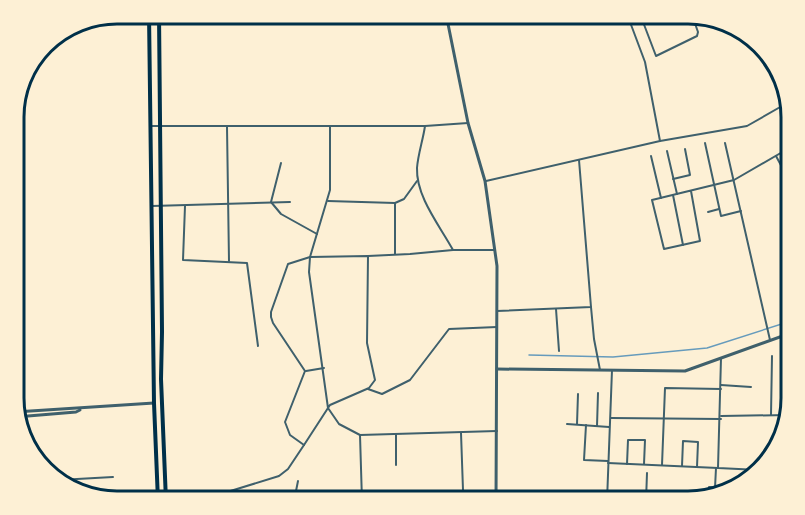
<svg xmlns="http://www.w3.org/2000/svg" width="805" height="515" viewBox="0 0 805 515" font-family="Helvetica,sans-serif">
<rect width="100%" height="100%" fill="#fdf0d5"/>
<g fill="none" stroke-linecap="round" stroke-linejoin="round">
<polyline stroke="#669bbc" stroke-width="1.5" points="529,355 613,357 707,348 791,321"/>
<g stroke="#3f606c" stroke-width="2">
<polyline points="627,14 645,62 660,141"/>
<polyline points="640,14 656,56 697,36 698,32 692,15"/>
<polyline points="619,19 629,18"/>
<polyline points="150,126 425,126 468,123"/>
<path d="M425 126C423 140 418 154 417 168 416 197 440 226 453 250"/>
<polyline points="227,127 229,261"/>
<polyline points="705,143 721,216 741,211"/>
<polyline points="725,143 770,340"/>
<polyline points="667,151 677,194"/>
<polyline points="651,156 661,198"/>
<polyline points="776,156 791,184"/>
<polyline points="281,163 271,202 281,214 317,234"/>
<polyline points="673,179 690,175 685,149"/>
<polyline points="486,181 660,141 747,126 789,102"/>
<polyline points="691,191 700,241 664,249 652,200 734,180 791,147"/>
<polyline points="673,195 683,245"/>
<polyline points="328,201 395,203 404,199 417,181"/>
<polyline points="152,206 290,202"/>
<polyline points="185,206 183,260 247,263 258,346"/>
<polyline points="708,212 719,209"/>
<polyline points="395,254 395,203"/>
<polyline points="368,256 410,254 453,250 494,250"/>
<polyline points="591,307 594,339 600,370"/>
<polyline points="556,309 559,351"/>
<polyline points="497,311 591,307 579,160"/>
<polyline points="721,358 718,468 759,470"/>
<polyline points="306,371 324,368"/>
<polyline points="721,385 751,387"/>
<polyline points="368,389 382,394 410,380 449,329 497,327"/>
<polyline points="789,411 789,363"/>
<polyline points="771,415 772,356"/>
<polyline points="721,416 787,415"/>
<polyline points="611,418 721,419"/>
<polyline points="567,424 609,427"/>
<polyline points="577,424 578,394"/>
<polyline points="586,425 584,460 608,461"/>
<polyline points="597,426 598,393"/>
<polyline points="461,433 463,490"/>
<polyline points="360,435 362,501"/>
<polyline points="396,435 396,465"/>
<polyline points="304,445 328,408 330,405 369,388 375,380 367,343 368,256 310,257 309,272 328,408 339,424 360,435 497,431"/>
<polyline points="608,463 718,468"/>
<polyline points="627,464 628,440 645,440 644,464"/>
<polyline points="662,465 665,388 721,389"/>
<polyline points="682,466 683,441 698,442 697,467"/>
<polyline points="749,479 750,469"/>
<polyline points="59,480 113,477"/>
<polyline points="715,488 716,468"/>
<polyline points="557,495 607,495"/>
<polyline points="709,497 709,487 736,489"/>
<polyline points="198,501 279,476 288,469 304,445 290,435 285,422 305,371 273,323 271,317 271,312 288,264 310,257 330,190 330,127"/>
<polyline points="294,501 298,481"/>
<polyline points="607,501 612,370"/>
<polyline points="646,501 647,473"/>
</g>
<g stroke="#3f606c" stroke-width="3">
<polyline points="446,14 468,123 485,181 497,266 496,501"/>
<polyline points="497,369 685,371 791,333"/>
<polyline points="15,412 154,403"/>
<polyline points="16,417 76,412 80,410"/>
</g>
<g stroke="#003049" stroke-width="4">
<polyline points="149,14 154,403 158,501"/>
<polyline points="159,14 162,332 161,379 166,501"/>
</g>
</g>
<path d="M0 0H805V515H0ZM117 24H688A93 93 0 0 1 781 117V398A93 93 0 0 1 688 491H117A93 93 0 0 1 24 398V117A93 93 0 0 1 117 24Z" fill="#fdf0d5" fill-rule="evenodd"/>
<path fill="none" stroke="#003049" stroke-width="3" d="M117 24H688A93 93 0 0 1 781 117V398A93 93 0 0 1 688 491H117A93 93 0 0 1 24 398V117A93 93 0 0 1 117 24Z"/>
</svg>
